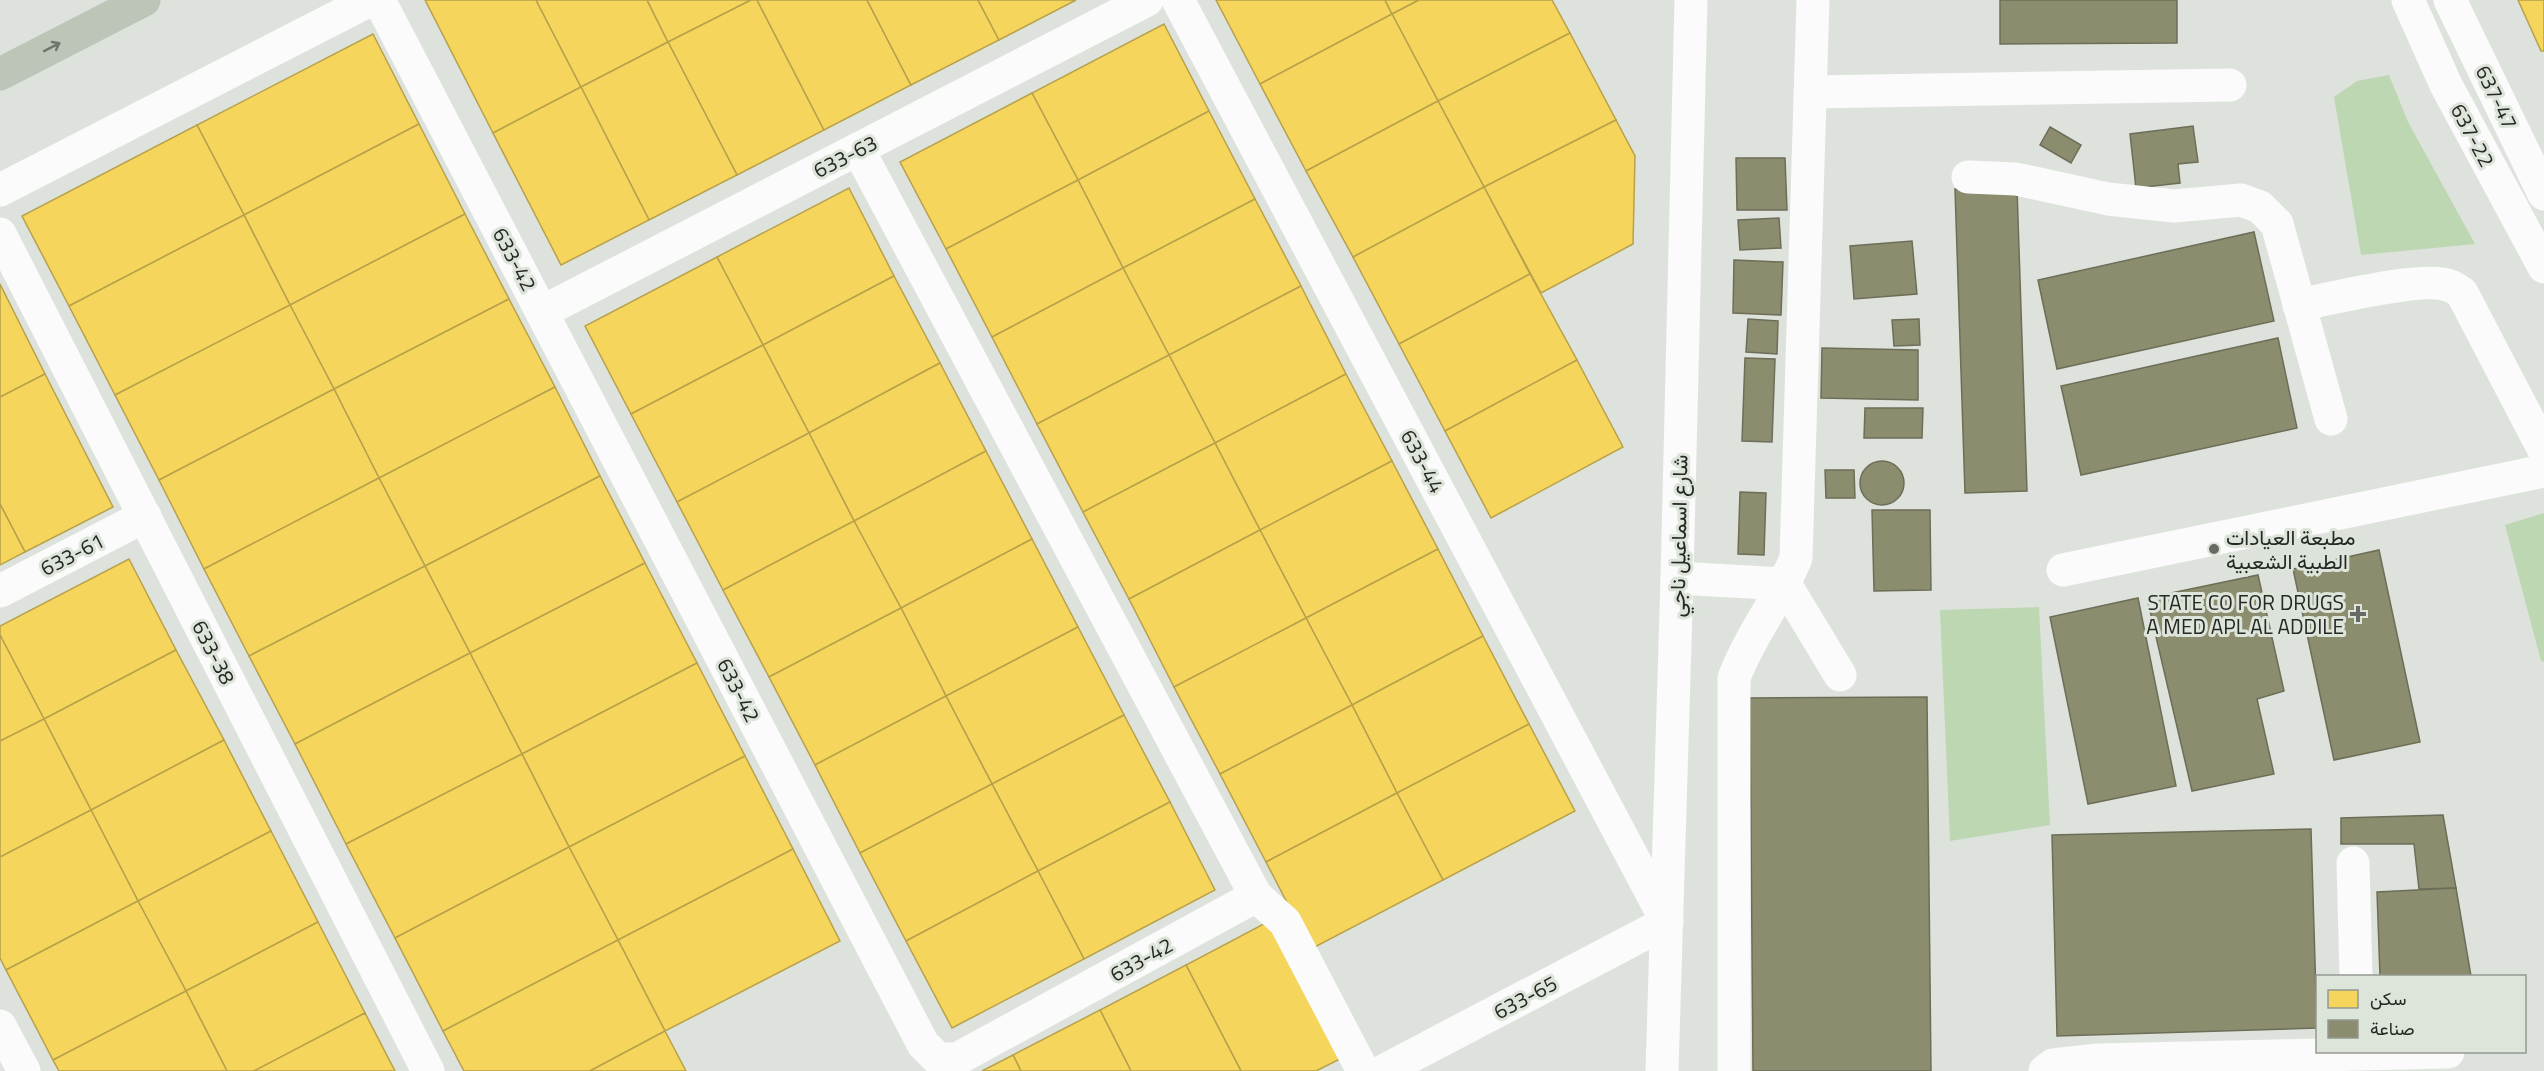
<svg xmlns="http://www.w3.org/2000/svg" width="2544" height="1071" viewBox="0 0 2544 1071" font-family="'Titillium Web',Vazirmatn,sans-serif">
<rect width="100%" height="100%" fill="#dee2dc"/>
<g fill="#bdd7b3">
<polygon points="2389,75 2408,122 2475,244 2361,255 2334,97 2357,81"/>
<polygon points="2544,513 2544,662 2541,661 2505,525"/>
<polygon points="2039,607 2050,825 1950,841 1940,610"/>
</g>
<g fill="#f6d55c" stroke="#b7a14b" stroke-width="1.5">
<polygon points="425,0 536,0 581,87 493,133"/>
<polygon points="536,0 647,0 668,42 581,87"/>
<polygon points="647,0 751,0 668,42"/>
<polygon points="751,0 757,0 824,130 737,175 668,42"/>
<polygon points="757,0 867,0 911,85 824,130"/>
<polygon points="867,0 978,0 999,40 911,85"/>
<polygon points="978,0 1076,0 999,40"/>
<polygon points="1216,0 1385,0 1392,14 1260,84"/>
<polygon points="1385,0 1419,0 1392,14"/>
<polygon points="1419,0 1552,0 1570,33 1438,101 1392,14"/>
<polygon points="2518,0 2544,0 2544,51 2541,51"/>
<polygon points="1392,14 1438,101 1306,171 1260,84"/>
<polygon points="1164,24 1209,111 1078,180 1032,93"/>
<polygon points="1570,33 1616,120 1484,187 1438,101"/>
<polygon points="373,34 419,124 244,215 197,125"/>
<polygon points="668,42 737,175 649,220 581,87"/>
<polygon points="581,87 649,220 561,265 493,133"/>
<polygon points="1032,93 1078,180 946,249 900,162"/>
<polygon points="1438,101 1484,187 1353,257 1306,171"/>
<polygon points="1209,111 1255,199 1123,268 1078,180"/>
<polygon points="1616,120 1635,156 1633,244 1541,293 1484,187"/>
<polygon points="419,124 465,214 290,305 244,215"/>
<polygon points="197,125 244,215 69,306 22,216"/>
<polygon points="1078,180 1123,268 992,337 946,249"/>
<polygon points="1484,187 1530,274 1399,344 1353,257"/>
<polygon points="849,188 894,276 763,345 717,257"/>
<polygon points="1255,199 1301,286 1169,355 1123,268"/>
<polygon points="465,214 509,299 334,389 290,305"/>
<polygon points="244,215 290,305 115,395 69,306"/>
<polygon points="717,257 763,345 631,414 585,326"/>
<polygon points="1123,268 1169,355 1037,424 992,337"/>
<polygon points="1530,274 1577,360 1445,431 1399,344"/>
<polygon points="894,276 940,363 809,433 763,345"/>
<polygon points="0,284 45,374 0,397"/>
<polygon points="1301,286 1346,374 1215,443 1169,355"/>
<polygon points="509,299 555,387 379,478 334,389"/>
<polygon points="290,305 334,389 159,480 115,395"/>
<polygon points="763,345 809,433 677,502 631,414"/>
<polygon points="1169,355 1215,443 1083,512 1037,424"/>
<polygon points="1577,360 1623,447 1491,518 1445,431"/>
<polygon points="940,363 986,451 854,521 809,433"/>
<polygon points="45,374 113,507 25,552 0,504 0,397"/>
<polygon points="1346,374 1392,461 1260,530 1215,443"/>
<polygon points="555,387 600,476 425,566 379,478"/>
<polygon points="334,389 379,478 204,569 159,480"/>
<polygon points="809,433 854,521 723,590 677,502"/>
<polygon points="1215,443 1260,530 1129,599 1083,512"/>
<polygon points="986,451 1032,539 901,608 854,521"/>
<polygon points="1392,461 1438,549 1306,618 1260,530"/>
<polygon points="600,476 645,563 470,653 425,566"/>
<polygon points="379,478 425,566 249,656 204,569"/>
<polygon points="0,504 25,552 0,565"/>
<polygon points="854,521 901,608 769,677 723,590"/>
<polygon points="1260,530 1306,618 1174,687 1129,599"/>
<polygon points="1032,539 1078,627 946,696 901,608"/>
<polygon points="1438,549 1483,636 1352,705 1306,618"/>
<polygon points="129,559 176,650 44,719 0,635 0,626"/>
<polygon points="645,563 697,663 522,754 470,653"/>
<polygon points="425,566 470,653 295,744 249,656"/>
<polygon points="901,608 946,696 815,765 769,677"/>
<polygon points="1306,618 1352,705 1220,774 1174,687"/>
<polygon points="1078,627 1124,715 992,784 946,696"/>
<polygon points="0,635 44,719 0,741"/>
<polygon points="1483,636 1529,724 1397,793 1352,705"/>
<polygon points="176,650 224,740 91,810 44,719"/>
<polygon points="470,653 522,754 346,844 295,744"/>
<polygon points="697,663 745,756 569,847 522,754"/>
<polygon points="946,696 992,784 860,853 815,765"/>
<polygon points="1352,705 1397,793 1266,862 1220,774"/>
<polygon points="1124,715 1170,802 1038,871 992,784"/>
<polygon points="44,719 91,810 0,857 0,741"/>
<polygon points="1529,724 1575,811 1443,880 1397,793"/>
<polygon points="224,740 271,831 138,901 91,810"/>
<polygon points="522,754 569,847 395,938 346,844"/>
<polygon points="745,756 793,849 618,940 569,847"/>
<polygon points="992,784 1038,871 906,941 860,853"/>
<polygon points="1397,793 1443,880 1311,949 1266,862"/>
<polygon points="1170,802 1215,890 1084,959 1038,871"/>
<polygon points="91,810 138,901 6,970 0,958 0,857"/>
<polygon points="271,831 318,922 186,991 138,901"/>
<polygon points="569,847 618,940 443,1031 395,938"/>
<polygon points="793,849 840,941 665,1031 618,940"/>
<polygon points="1038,871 1084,959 952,1028 906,941"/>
<polygon points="138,901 186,991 53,1060 6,970"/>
<polygon points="1273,919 1344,1057 1316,1071 1241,1071 1186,965"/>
<polygon points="318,922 365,1013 254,1071 227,1071 186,991"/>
<polygon points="618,940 665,1031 590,1071 464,1071 443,1031"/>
<polygon points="1186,965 1241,1071 1131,1071 1100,1010"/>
<polygon points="186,991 227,1071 59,1071 53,1060"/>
<polygon points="1100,1010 1131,1071 1021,1071 1013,1055"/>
<polygon points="365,1013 395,1071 254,1071"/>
<polygon points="665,1031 686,1071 590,1071"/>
<polygon points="1013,1055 1021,1071 982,1071"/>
</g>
<g fill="#8c8c6e" stroke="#6d6e58" stroke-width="1.5">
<polygon points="2000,0 2177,0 2177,43 2000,44"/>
<polygon points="2193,126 2198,162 2178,164 2180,183 2136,188 2130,134"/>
<polygon points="2050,127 2081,145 2071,163 2040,145"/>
<polygon points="1736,158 1785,158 1787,210 1737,210"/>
<polygon points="2017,188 2027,491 1965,493 1955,189"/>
<polygon points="1779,218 1781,248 1740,250 1738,220"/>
<polygon points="2254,232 2274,321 2057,369 2038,280"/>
<polygon points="1912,241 1917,294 1854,299 1850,246"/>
<polygon points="1734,260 1783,262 1781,315 1733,313"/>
<polygon points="1748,319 1778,321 1777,354 1746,352"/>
<polygon points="1919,319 1920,345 1894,346 1892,320"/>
<polygon points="2278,338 2297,428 2081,475 2061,386"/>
<polygon points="1822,348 1918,350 1918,400 1821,398"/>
<polygon points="1745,358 1775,359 1772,442 1742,441"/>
<polygon points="1865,408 1923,408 1922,438 1864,438"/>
<circle cx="1882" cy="483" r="22"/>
<polygon points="1825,470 1854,470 1855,498 1826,498"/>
<polygon points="1740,492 1766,493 1764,555 1738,554"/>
<polygon points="1872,510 1930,510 1931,590 1874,591"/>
<polygon points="2379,550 2420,742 2334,760 2293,569"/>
<polygon points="2258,575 2284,691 2257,699 2274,774 2192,791 2147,598"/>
<polygon points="2138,598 2176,786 2088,804 2050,617"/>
<polygon points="1927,697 1931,1071 1753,1071 1750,698"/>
<polygon points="2443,815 2456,888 2419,889 2414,844 2341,844 2341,818"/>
<polygon points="2311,829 2317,1028 2057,1036 2052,835"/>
<polygon points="2456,888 2471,976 2380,976 2377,892"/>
</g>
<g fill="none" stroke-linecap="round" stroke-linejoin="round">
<g stroke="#fafbfa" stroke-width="33">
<polyline points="379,0 923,1044 938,1059 957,1059 1256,896 858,149"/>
<polyline points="1178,0 1667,922 1383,1071"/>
<polyline points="2408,0 2446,85 2544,267"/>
<polyline points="2450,0 2544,194"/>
<polyline points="1810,92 2230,85"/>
<polyline points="1968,177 2016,179 2108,199 2174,206 2241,200 2260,207 2277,224 2331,419"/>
<polyline points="0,190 370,0"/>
<polyline points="0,234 428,1071"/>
<path d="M2299 305C2329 299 2426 275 2450 286 2454 287 2459 291 2462 293L2544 450"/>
<polyline points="542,312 1147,0"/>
<polyline points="2063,570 2544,471"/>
<polyline points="1677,578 1785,584 1840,675"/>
<polyline points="0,591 145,516"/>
<polyline points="2353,863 2356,976"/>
<polyline points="1256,896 1285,922 1363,1071"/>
<polyline points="0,1026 24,1071"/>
<polyline points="1662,1071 1677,578 1691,0"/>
<path d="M1734 1071V678C1750 635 1779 600 1796 558L1813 0"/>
<polyline points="2045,1071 2053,1065 2098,1060 2448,1052"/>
</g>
<polyline stroke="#bcc5b8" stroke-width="33" points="0,74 144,0"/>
</g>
<defs><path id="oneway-shaft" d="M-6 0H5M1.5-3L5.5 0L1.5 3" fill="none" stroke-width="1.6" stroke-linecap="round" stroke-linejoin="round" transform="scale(1.5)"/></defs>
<use stroke="#70766e" href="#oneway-shaft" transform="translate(52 47) rotate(-27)"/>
<g fill="#666964" stroke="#dde4da" stroke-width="2">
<circle cx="2214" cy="549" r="6"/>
<path d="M2355 605h6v6h6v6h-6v6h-6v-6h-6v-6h6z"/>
</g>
<g text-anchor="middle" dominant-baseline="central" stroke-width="6" stroke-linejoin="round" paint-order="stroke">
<g font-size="21" fill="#252824" stroke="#dde4da">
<text transform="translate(2497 97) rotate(64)">637-47</text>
<text transform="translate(2473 135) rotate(62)">637-22</text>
<text transform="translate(845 156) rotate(-27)">633-63</text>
<text transform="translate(515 259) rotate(62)">633-42</text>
<text transform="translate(1423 461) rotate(62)">633-44</text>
<text transform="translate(1678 536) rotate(-89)">شارع اسماعيل ناجي</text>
<text transform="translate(72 554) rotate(-27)">633-61</text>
<text transform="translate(214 652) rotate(63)">633-38</text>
<text transform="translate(739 690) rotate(63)">633-42</text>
<text transform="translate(1141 959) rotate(-29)">633-42</text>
<text transform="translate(1525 997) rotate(-28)">633-65</text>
</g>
<g font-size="21" fill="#252824" stroke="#dde4da" text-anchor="start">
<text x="2226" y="537">مطبعة العيادات<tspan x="2226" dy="24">الطبية الشعبية</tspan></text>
<text x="2344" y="602" text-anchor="end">STATE CO FOR DRUGS<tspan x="2344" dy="24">A MED APL AL ADDILE</tspan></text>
</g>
</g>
<rect x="2316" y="975" width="210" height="78" fill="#dde4da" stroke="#939991" stroke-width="1.5"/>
<rect x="2328" y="990" width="30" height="18" fill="#f6d55c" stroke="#939991" stroke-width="1.5"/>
<text x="2370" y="1005" font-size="18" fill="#252824">سكن</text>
<rect x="2328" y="1020" width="30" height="18" fill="#8c8c6e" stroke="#939991" stroke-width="1.5"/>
<text x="2370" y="1035" font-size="18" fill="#252824">صناعة</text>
</svg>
